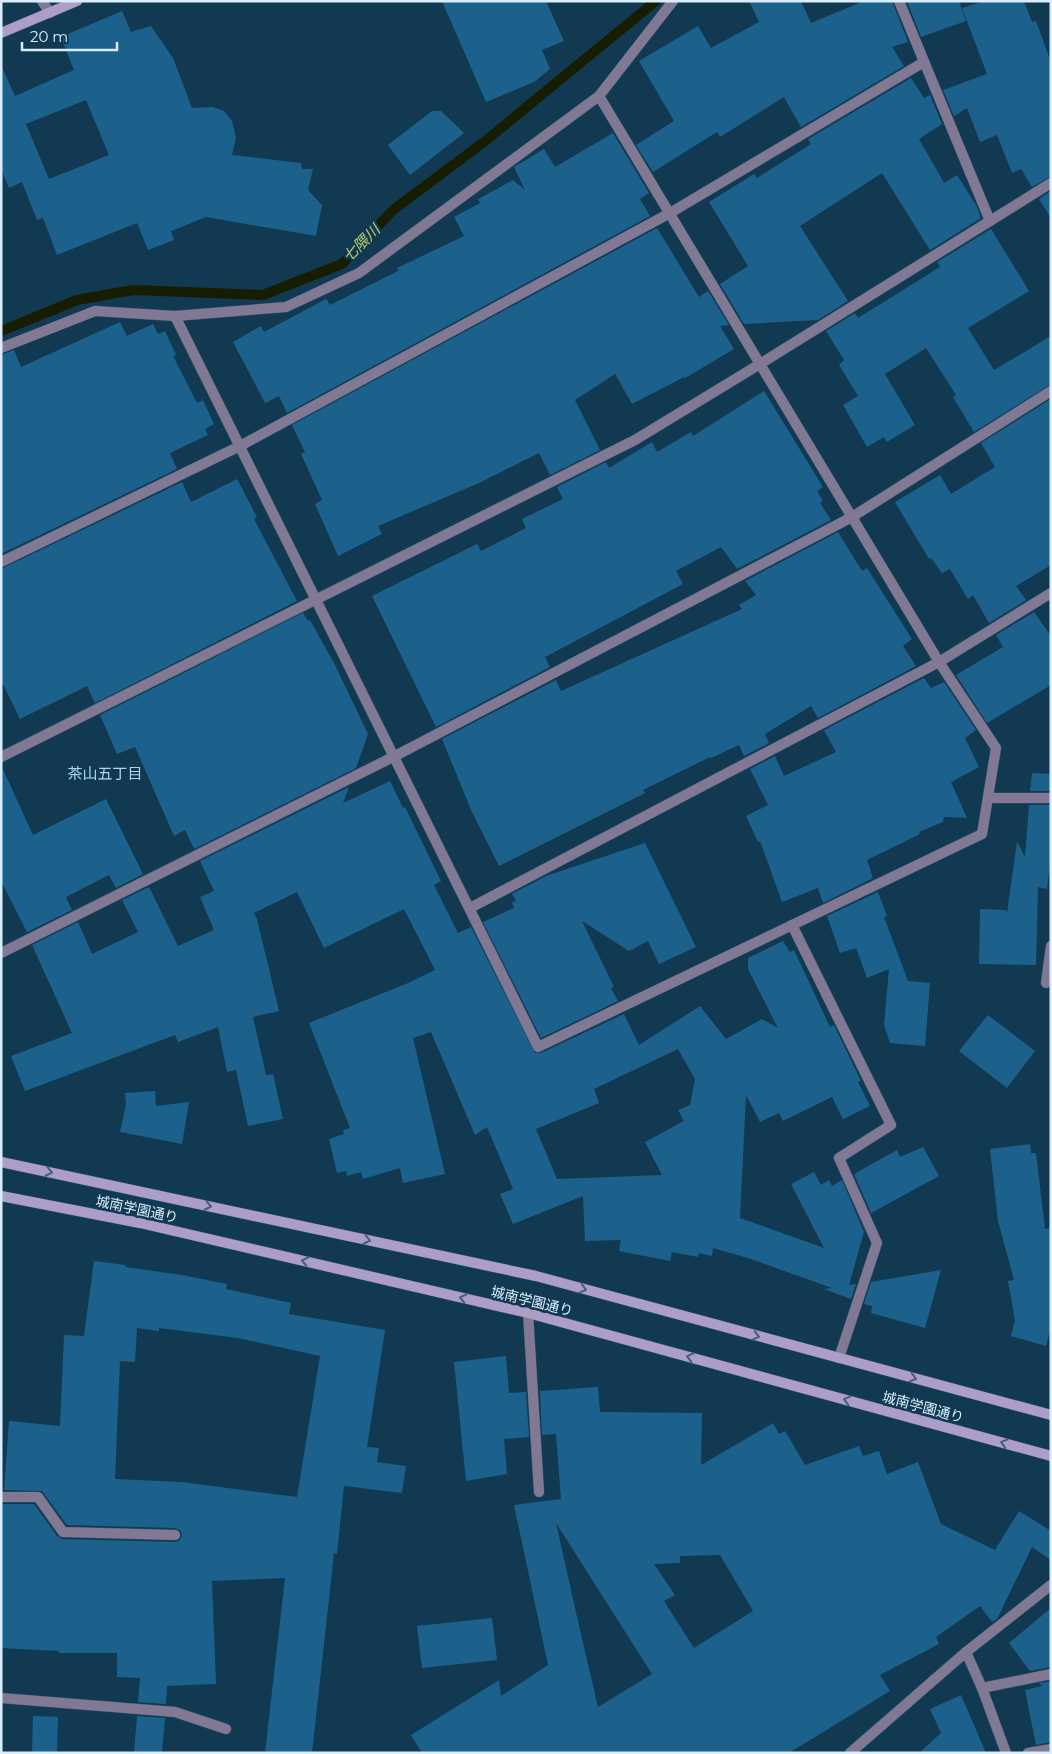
<svg xmlns="http://www.w3.org/2000/svg" width="1052" height="1754" viewBox="0 0 1052 1754" font-family="Montserrat,'Noto Sans JP',sans-serif">
<rect width="100%" height="100%" fill="#123952"/>
<g fill="none" stroke-linecap="round" stroke-linejoin="round">
<polyline stroke="#161d00" stroke-width="10" points="1,331 77,300 133,290 263,295 342,264 393,210 484,142 656,1"/>
</g>
<g fill="#1c618c" fill-rule="evenodd">
<polygon points="442,1 546,1 564,41 542,50 550,69 534,82 486,102"/>
<polygon points="749,1 801,1 811,23 864,1 892,1 908,42 892,47 904,66 801,127 784,97 720,137 717,132 653,172 636,145 674,121 639,61 698,26 711,48 759,22"/>
<polygon points="907,1 959,1 966,21 921,37"/>
<polygon points="984,1 1024,1 1032,22 1036,21 1051,62 1051,176 1032,187 1021,169 1012,173 997,135 980,142 967,108 954,116 943,90 987,74 962,8"/>
<path d="M122 11 131 32 151 26 173 58 192 108 213 107 224 111 232 121 236 138 232 155 301 163 302 169H313L308 190 322 205 316 236 206 217 171 231 174 240 148 250 137 223 57 255 43 218 37 220 22 182 9 188 1 169V65L15 96 74 70 61 37ZM86 100 109 155 49 179 26 124Z"/>
<polygon points="911,78 924,98 930,95 942,124 919,139 944,183 957,175 976,205 981,218 930,250 882,173 800,226 848,301 818,320 744,324 720,284 748,266 709,202 754,174 757,178 811,144 808,139"/>
<polygon points="432,111 441,111 464,133 410,175 388,145"/>
<polygon points="613,133 649,193 640,199 650,216 287,413 279,396 265,403 233,342 261,326 264,332 326,299 330,305 398,271 397,268 464,236 454,217 480,203 478,199 513,180 525,190 514,167 544,149 555,167"/>
<polygon points="1051,191 1051,218 1039,199"/>
<polygon points="657,228 699,297 708,291 729,325 720,326 734,349 685,378 684,377 632,404 615,374 575,400 600,450 550,475 539,453 479,483 378,526 382,534 338,556 315,504 322,500 301,454 305,452 292,425"/>
<polygon points="991,229 1029,291 968,328 994,370 1051,336 1051,384 974,432 953,397 956,395 926,348 885,374 915,425 887,442 884,437 867,447 843,405 858,396 839,365 844,360 826,331 855,313 858,318 940,267 937,262"/>
<polygon points="120,322 127,336 153,324 158,334 165,331 176,355 173,356 197,403 203,400 214,424 205,429 208,435 170,453 177,469 1,554 1,355 14,350 21,367"/>
<polygon points="764,391 823,487 817,491 823,501 820,503 831,520 737,569 721,547 676,571 683,584 545,657 550,667 436,727 372,596 477,544 481,551 526,528 522,519 563,499 557,487 606,462 609,468 652,442 657,452 691,432 693,436"/>
<polygon points="1051,399 1051,565 1016,586 1026,600 989,623 973,595 968,599 950,569 942,573 931,558 929,559 895,502 940,475 951,494 995,467 981,443"/>
<polygon points="237,479 257,517 254,519 297,601 95,703 87,686 20,719 1,680 1,569 182,482 191,502"/>
<polygon points="838,532 862,571 867,568 912,639 903,646 916,666 818,718 811,706 765,734 769,743 744,756 739,745 711,758 710,757 643,790 645,793 499,866 472,812 442,739 556,680 561,691 742,609 739,605 756,595 745,581"/>
<polygon points="1034,612 1051,636 1051,685 987,723 956,675 1003,647 996,635"/>
<polygon points="303,613 308,621 310,620 334,663 368,734 356,768 194,849 185,830 174,836 135,747 117,754 100,715"/>
<polygon points="924,678 931,688 944,682 976,730 965,738 979,767 951,782 967,818 944,817 943,822 919,832 920,834 867,860 873,878 823,903 818,888 782,902 760,841 758,842 746,816 768,805 750,769 775,756 784,776 836,752 824,730"/>
<polygon points="1,765 33,835 106,799 143,874 116,888 109,875 66,897 72,910 27,932 1,881"/>
<polygon points="1032,773 1051,774 1051,791 1030,791"/>
<path d="M390 781 403 808 405 807 441 881 434 885 458 933 471 927 535 1053H541L624 1014 639 1045 700 1006 726 1039 762 1019 778 1028 748 969V958L783 941 790 952 794 950 830 1027 834 1025 861 1081 858 1082 870 1106 843 1119 832 1097 783 1121 779 1113 760 1122 746 1095 740 1218 824 1248 791 1184 814 1172 821 1185 829 1180 832 1186 842 1180 864 1232 849 1285 856 1284 851 1299 824 1289 832 1288 751 1259 713 1248 712 1256 699 1253 698 1257 672 1252 670 1261 619 1251 621 1240 585 1241 583 1196 513 1224 500 1194 513 1189 487 1127 475 1135 431 1032 413 1038 445 1174 403 1183 400 1168 363 1179 361 1172 347 1176 346 1171 337 1173 329 1139 344 1134 343 1130 350 1128 309 1023 408 983 435 970 404 909 324 948 297 892 254 913 257 919 279 1011 253 1017 266 1075 273 1074 283 1119 248 1126 236 1070 227 1072 218 1027 178 1042 175 1035 25 1091 11 1056 72 1033 32 945 78 922 92 954 138 932 122 900 149 887 178 946 214 930 200 897 214 891 200 861 349 787 343 803ZM678 1049 695 1079 690 1105 678 1110 684 1121 645 1142 662 1175 557 1179 536 1129 599 1103 594 1089Z"/>
<polygon points="1029,805 1051,805 1051,855 1047,889 1038,887 1036,965 979,964 980,909 1006,910 1007,913 1017,842 1025,857"/>
<polygon points="645,843 696,947 659,964 648,941 629,951 582,921 614,987 611,988 618,1001 541,1038 483,922 514,908 512,902 516,901 512,894 546,876"/>
<polygon points="878,892 887,916 884,917 908,981 930,983 925,1046 890,1043 884,1025 889,969 867,978 856,948 840,953 827,916"/>
<polygon points="988,1015 1035,1051 1007,1088 959,1051"/>
<polygon points="155,1091 156,1106 189,1102 182,1144 120,1132 126,1104 125,1093"/>
<polygon points="1030,1144 1031,1153 1036,1153 1045,1229 1051,1228 1051,1328 1046,1346 1011,1336 1015,1320 1008,1281 1014,1280 998,1221 990,1149"/>
<polygon points="923,1147 939,1176 871,1213 854,1174 897,1150 900,1157"/>
<path d="M94 1261 126 1265 125 1267 182 1275 227 1284 226 1289 291 1303 289 1314 385 1330 367 1447 379 1448 377 1462 406 1466 402 1493 344 1486 337 1554 334 1553 312 1753H265L285 1578 212 1581 216 1684 167 1686 166 1704 138 1702 140 1678 117 1677V1653H59V1651L1 1648V1507L3 1504H34L57 1536 62 1539 175 1542 179 1541 182 1536 181 1531 175 1528 67 1525 42 1491 4 1490 9 1421 60 1426 64 1335 84 1336ZM137 1328 159 1331V1328L238 1338 320 1356 297 1497 182 1482 115 1479 120 1361 135 1362Z"/>
<polygon points="941,1270 925,1328 871,1313 872,1306 864,1304 871,1282"/>
<polygon points="506,1356 509,1393 526,1392 529,1437 504,1439 507,1474 466,1481 454,1362"/>
<path d="M598 1387 600 1412 702 1413 701 1465 773 1423 779 1434 785 1431 805 1465 859 1446 863 1456 879 1451 887 1474 918 1462 941 1524 995 1550 1019 1511 1051 1531V1560L1032 1547 997 1619 992 1622 980 1606 936 1637 939 1644 880 1675 890 1691 789 1753H422L411 1735 499 1680 501 1696 548 1665 514 1505 561 1499 556 1434 542 1435 540 1391ZM556 1523 652 1674 598 1707 580 1630ZM720 1555 753 1611 694 1648 664 1601 675 1595 654 1564 680 1563V1556Z"/>
<polygon points="1051,1608 1051,1667 1030,1671 1009,1643"/>
<polygon points="492,1618 497,1660 422,1668 417,1626"/>
<polygon points="1051,1681 1051,1742 1036,1745 1025,1690 1042,1686 1039,1683"/>
<polygon points="961,1695 986,1753 919,1753 941,1733 930,1709"/>
<polygon points="33,1716 58,1717 57,1753 32,1753"/>
<polygon points="137,1716 165,1718 162,1753 134,1753"/>
</g>
<g fill="none" stroke-linecap="round" stroke-linejoin="round">
<defs>
<g id="street">
<polyline points="42,1 50,13"/>
<polyline points="899,1 990,221 1051,183"/>
<polyline points="175,316 538,1047 982,834 996,748 939,662 599,96 673,1"/>
<polyline points="1,348 95,311 175,316 286,307 359,273 599,96"/>
<polyline points="1,562 240,446 670,213 924,62"/>
<polyline points="1,757 635,440 760,364 990,221"/>
<polyline points="988,798 1051,798"/>
<polyline points="470,908 939,662 1051,593"/>
<polyline points="792,925 891,1125 839,1158 877,1243 839,1358"/>
<polyline points="1,953 395,756 852,517 1051,391"/>
<polyline points="1046,983 1051,946"/>
<polyline points="528,1313 539,1492"/>
<polyline points="1,1497 38,1497 63,1532 175,1535"/>
<polyline points="966,1652 982,1688 1006,1753"/>
<polyline points="982,1688 1051,1674"/>
<polyline points="1,1698 175,1712 226,1729"/>
<polyline points="850,1753 966,1652 1051,1585"/>
<polyline points="1028,1753 1051,1749"/>
</g>
<g id="secondary">
<polyline points="1,33 77,1"/>
<polyline points="1,1162 536,1276 1051,1415"/>
<polyline points="1,1196 140,1223 528,1313 1051,1456"/>
</g>
</defs>
<use href="#street" stroke="#32566d" stroke-width="11"/>
<use href="#secondary" stroke="#32566d" stroke-width="11"/>
<use href="#street" stroke="#817893" stroke-width="10"/>
<use href="#secondary" stroke="#ac9dc9" stroke-width="10"/>
</g>
<defs><path id="oneway-chevron" d="M-2-3.5L2.5 0L-2 3.5" fill="none" stroke-width="1.6" stroke-linecap="round" stroke-linejoin="round" transform="scale(1.25)"/></defs>
<g stroke="#485c7c">
<use href="#oneway-chevron" transform="translate(49 1172) rotate(12)"/>
<use href="#oneway-chevron" transform="translate(208 1206) rotate(12)"/>
<use href="#oneway-chevron" transform="translate(367 1240) rotate(12)"/>
<use href="#oneway-chevron" transform="translate(305 1261) rotate(-167)"/>
<use href="#oneway-chevron" transform="translate(583 1289) rotate(15)"/>
<use href="#oneway-chevron" transform="translate(463 1298) rotate(-167)"/>
<use href="#oneway-chevron" transform="translate(756 1336) rotate(15)"/>
<use href="#oneway-chevron" transform="translate(690 1357) rotate(-165)"/>
<use href="#oneway-chevron" transform="translate(913 1378) rotate(15)"/>
<use href="#oneway-chevron" transform="translate(847 1400) rotate(-165)"/>
<use href="#oneway-chevron" transform="translate(1004 1443) rotate(-165)"/>
</g>
<g text-anchor="middle" dominant-baseline="central" stroke-width="5" stroke-linejoin="round" paint-order="stroke">
<g font-size="14" fill="#d9eefd" stroke="#123952">
<text transform="translate(137 1209) rotate(12)">城南学園通り</text>
<text transform="translate(532 1301) rotate(14)">城南学園通り</text>
<text transform="translate(923 1407) rotate(15)">城南学園通り</text>
</g>
<g font-size="15" font-style="italic" fill="#b6ce6d" stroke="#123952">
<text transform="translate(361 243) rotate(-45)">七隈川</text>
</g>
<g font-size="15" fill="#acd6f4" stroke="#123952">
<text x="105" y="773">茶山五丁目</text>
</g>
</g>
<rect width="1052" height="1754" fill="none" stroke="#d9eefd" stroke-width="5"/>
<path d="M22 42v8h95v-8" fill="none" stroke="#d9eefd" stroke-width="2.5"/>
<text x="30" y="42" font-size="15" fill="#d9eefd" stroke="#123952" stroke-width="4" paint-order="stroke">20 m</text>
</svg>
